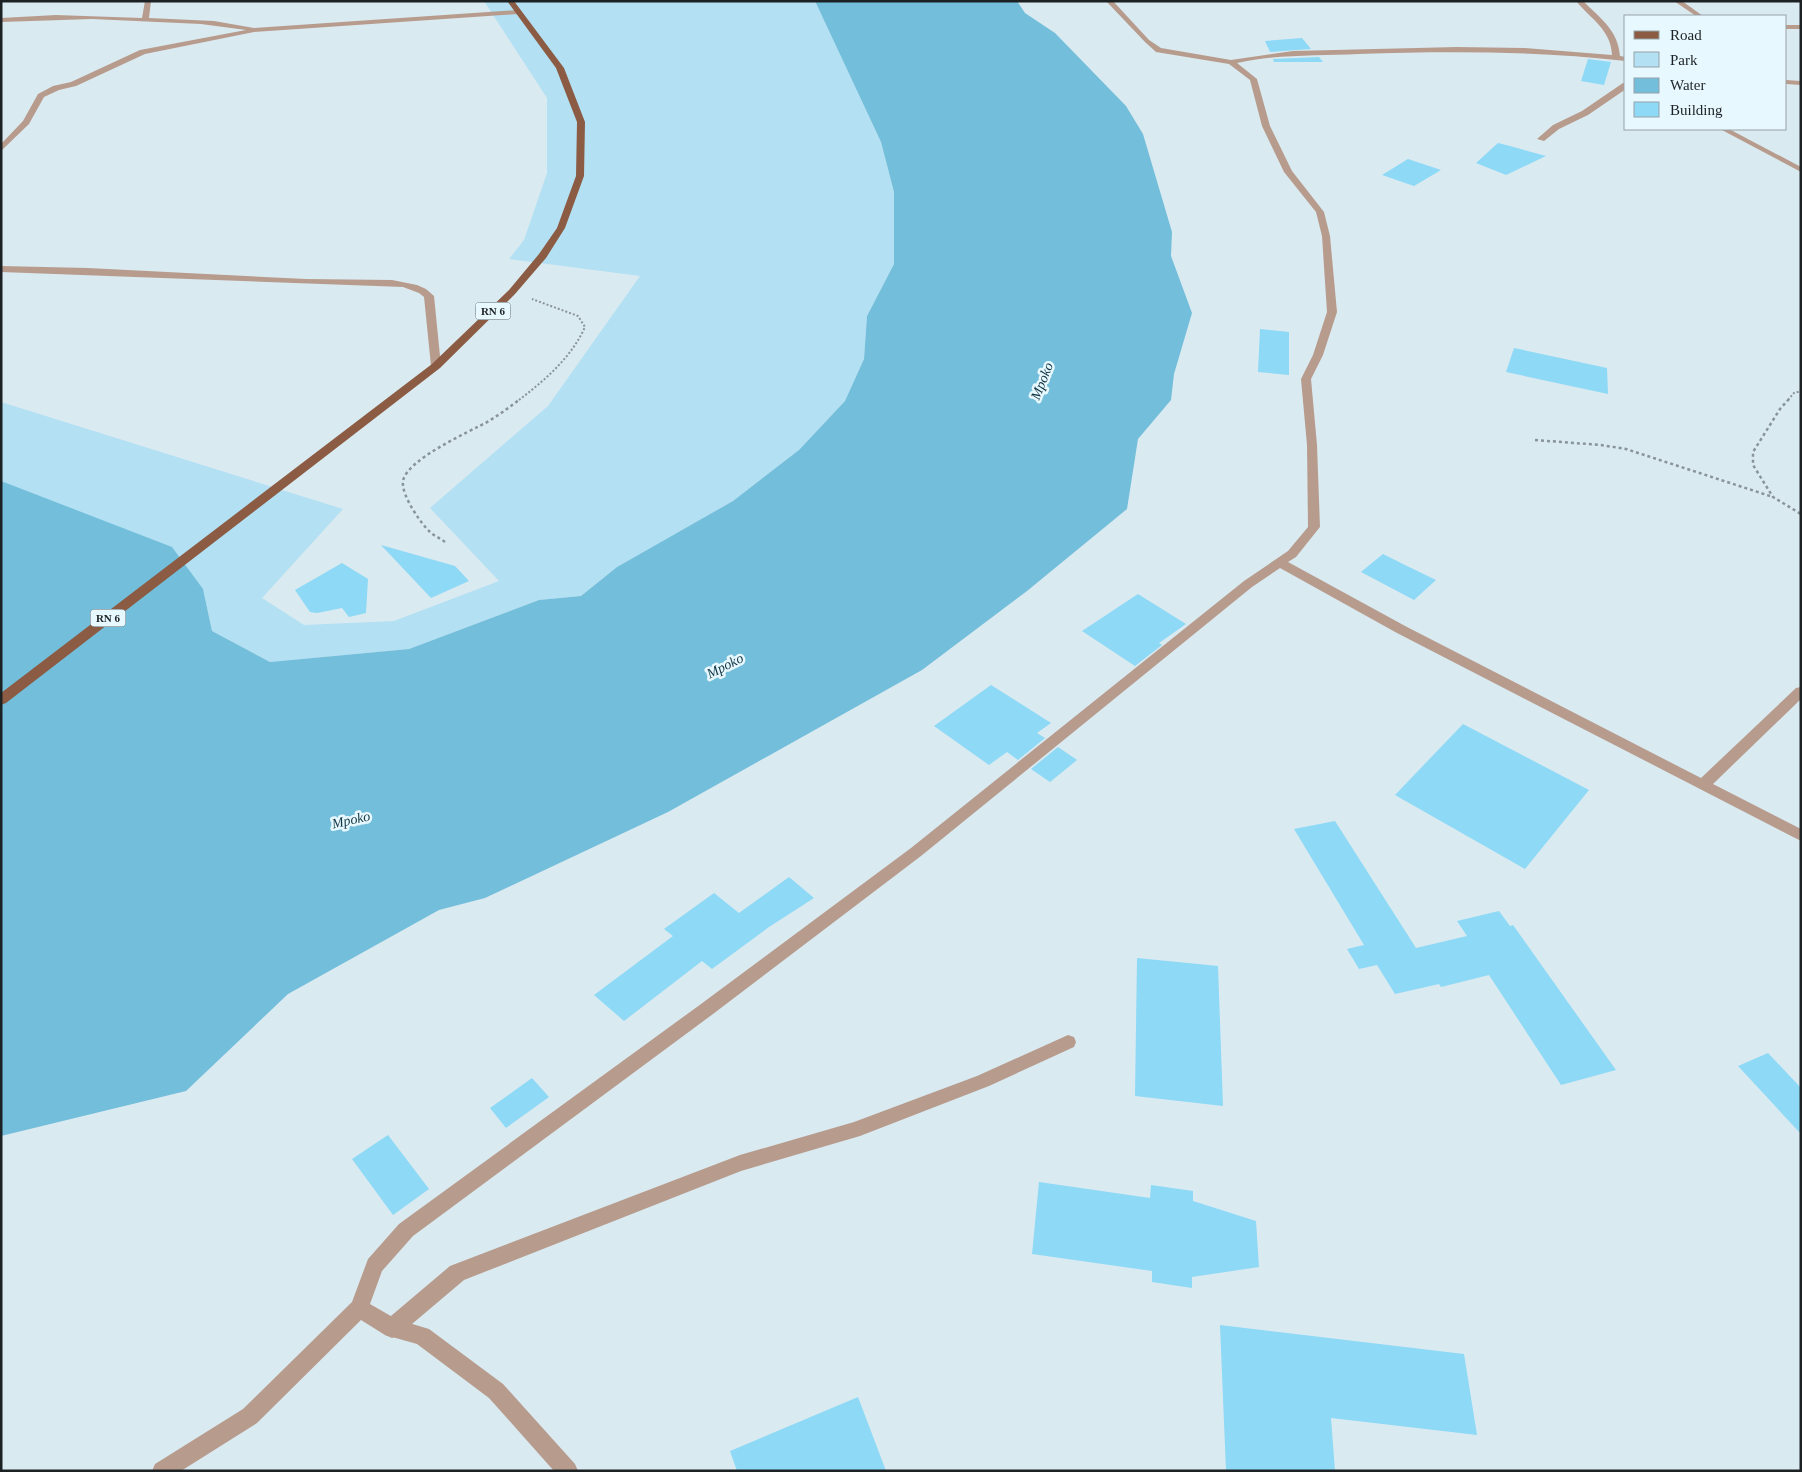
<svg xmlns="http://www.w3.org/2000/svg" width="1802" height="1472" viewBox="0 0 1802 1472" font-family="Georgia,serif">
<rect width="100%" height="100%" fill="#daeaf1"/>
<polygon fill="#b3e0f3" points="484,1 815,1 881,142 894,192 894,264 867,316 864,359 845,401 799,450 733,501 617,567 581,596 539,600 409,649 270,662 212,631 203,589 26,492 1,481 1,402 343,509 262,598 304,625 394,621 499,581 430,508 548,406 640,276 509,259 524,240 547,173 547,98"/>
<polygon fill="#73beda" points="815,1 1017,1 1025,13 1055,33 1126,106 1143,134 1172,232 1171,256 1192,313 1174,374 1171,400 1138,439 1127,509 1027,591 922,670 668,812 485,898 439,910 288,994 186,1091 1,1136 1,481 172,547 203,589 212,631 270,662 409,649 539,600 581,596 617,567 733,501 799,450 845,401 864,359 867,316 894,264 894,192 881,142"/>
<g fill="#8dd9f6">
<polygon points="1302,38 1311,49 1270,52 1265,41"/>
<polygon points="1319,57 1323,62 1274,62 1273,59"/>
<polygon points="1588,59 1611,62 1604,85 1581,81"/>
<polygon points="1498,143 1510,146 1546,156 1506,175 1476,163"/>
<polygon points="1408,159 1441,170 1414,186 1382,175"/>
<polygon points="1260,329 1289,332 1289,375 1258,372"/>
<polygon points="1514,348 1607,368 1608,394 1506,372"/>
<polygon points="381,545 455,566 469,581 431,598"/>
<polygon points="1383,554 1407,566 1436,580 1414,600 1361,572"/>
<polygon points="342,563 368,579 366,613 349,617 342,608 317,613 310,612 295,590"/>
<polygon points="1138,594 1186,624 1159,643 1162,645 1135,666 1082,631"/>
<polygon points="991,685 1051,723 1037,733 1045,738 1018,760 1007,752 989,765 934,726"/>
<polygon points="1463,724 1589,790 1525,869 1395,795"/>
<polygon points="1058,747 1077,760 1050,782 1031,769"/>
<polygon points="1335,821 1416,948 1467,936 1457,921 1499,911 1510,926 1513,925 1616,1070 1561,1085 1489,975 1441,987 1439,984 1395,994 1377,965 1359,969 1347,949 1364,945 1294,829"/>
<polygon points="789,877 814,898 769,927 712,969 702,961 624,1021 594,995 673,936 664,929 714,893 739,913"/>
<polygon points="1137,958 1218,966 1223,1106 1135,1096"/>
<polygon points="1768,1053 1801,1088 1801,1134 1738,1066"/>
<polygon points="532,1078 549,1097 506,1128 490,1108"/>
<polygon points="388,1135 429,1189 393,1215 352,1159"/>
<polygon points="1039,1182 1150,1198 1151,1185 1193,1191 1193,1201 1256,1221 1259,1267 1192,1277 1192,1288 1152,1282 1152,1271 1032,1254"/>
<polygon points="1220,1325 1464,1354 1477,1435 1331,1418 1335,1471 1226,1471"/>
<polygon points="858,1397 886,1471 737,1471 730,1451"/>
</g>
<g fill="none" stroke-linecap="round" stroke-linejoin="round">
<g stroke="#889499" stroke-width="2" stroke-dasharray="2 2" stroke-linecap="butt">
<path d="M519 400C545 380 571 358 585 327L578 316 532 299"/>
<polyline points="1788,400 1794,393 1801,391"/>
</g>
<g stroke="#889499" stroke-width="2.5" stroke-dasharray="3 3" stroke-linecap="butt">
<polyline points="1789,399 1780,409 1753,452 1753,465 1773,497 1801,514"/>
<polyline points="1535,440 1601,445 1626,449 1773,497"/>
<path d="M445 542C440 538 434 536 429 531 420 522 401 495 403 481 407 459 469 432 489 421 500 414 510 407 520 399"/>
</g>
<polygon fill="#b79c8e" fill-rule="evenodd" points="1068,1035 1074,1037 1076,1042 1074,1047 989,1086 860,1136 741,1171 464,1280 399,1335 392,1338 385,1335 382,1328 385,1321 450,1266 740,1155 854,1122 977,1076"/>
<g fill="#b79c8e" fill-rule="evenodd">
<polygon points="145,1 151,1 149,18 214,21 254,28 518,10 521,12 518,14 254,32 145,54 76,86 59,90 44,97 29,124 1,151 1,144 23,121 38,94 53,86 71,82 140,50 246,30 201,24 92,19 1,22 1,18 56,15 142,18"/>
<path d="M1106 1H1113L1149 40 1161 48 1231 60 1293 51 1457 47 1525 48 1612 55C1611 30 1592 20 1576 1H1583C1601 19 1618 30 1620 56L1626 57V61C1537 51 1448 51 1359 54 1318 56 1277 54 1237 63L1257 79 1270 126 1292 171 1324 212 1330 236 1337 312 1323 355 1311 379 1317 445 1320 527 1296 557 1288 562 1407 627 1701 778 1796 688 1801 687V699L1713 784 1801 829V841L1397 633 1280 568 1252 587 921 856 713 1014 413 1236 382 1271 370 1304 396 1319 429 1329 503 1384 575 1464 578 1471H554L489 1398 417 1344 385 1335 361 1320 257 1423 181 1471H152L155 1464 243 1409 352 1302 368 1259 399 1224 701 1004 911 848 1244 581 1288 551 1308 527 1307 445 1301 379 1313 355 1327 312 1322 236 1316 212 1284 172 1262 126 1250 80 1229 64 1156 52 1145 42Z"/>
<polygon points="1674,1 1682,1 1703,16 1696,16"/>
<rect x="1786" y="25" width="15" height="4"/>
<polygon points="1786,80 1801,81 1801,85 1786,84"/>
<polygon points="1623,83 1626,83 1626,89 1588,115 1559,129 1544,141 1537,139 1553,125 1582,111"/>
<polygon points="1720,129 1729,129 1801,167 1801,172"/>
<polygon points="1,266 88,268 306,279 392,280 417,285 426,289 434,296 441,366 436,369 431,366 424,297 419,293 403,287 1,272"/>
</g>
<polygon fill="#8b5c43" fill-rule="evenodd" points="507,1 514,1 564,68 585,122 584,176 565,228 546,258 515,294 440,368 6,703 1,705 1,693 432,364 509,290 539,254 557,228 576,176 577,122 556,68"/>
</g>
<g text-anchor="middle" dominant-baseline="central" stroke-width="5" stroke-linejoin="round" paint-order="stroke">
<g fill="#e7f8ff" stroke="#596266" stroke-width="1">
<rect x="475.5" y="302.5" width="35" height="17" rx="4"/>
<rect x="90.5" y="609.5" width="35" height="17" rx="4"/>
</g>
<g font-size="11" font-weight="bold" fill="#1c2224">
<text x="493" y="311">RN 6</text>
<text x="108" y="618">RN 6</text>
</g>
<g font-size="14" font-style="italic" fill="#133643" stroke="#e7f8ff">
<text transform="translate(1042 381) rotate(-68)">Mpoko</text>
<text transform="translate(725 666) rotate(-27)">Mpoko</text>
<text transform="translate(351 820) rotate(-12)">Mpoko</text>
</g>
</g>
<rect width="1802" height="1472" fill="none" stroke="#1c2224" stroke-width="5"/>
<rect x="1624" y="15" width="162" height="115" fill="#e7f8ff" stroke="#96a2a7"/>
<rect x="1634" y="31" width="25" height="8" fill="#8b5c43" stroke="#96a2a7"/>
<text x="1670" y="40" font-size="15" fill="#1c2224">Road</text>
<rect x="1634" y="52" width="25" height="15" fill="#b3e0f3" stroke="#96a2a7"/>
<text x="1670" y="65" font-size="15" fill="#1c2224">Park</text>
<rect x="1634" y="78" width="25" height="15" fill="#73beda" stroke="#96a2a7"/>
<text x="1670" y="90" font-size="15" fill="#1c2224">Water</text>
<rect x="1634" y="102" width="25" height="15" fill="#8dd9f6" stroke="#96a2a7"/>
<text x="1670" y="115" font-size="15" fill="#1c2224">Building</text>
</svg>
